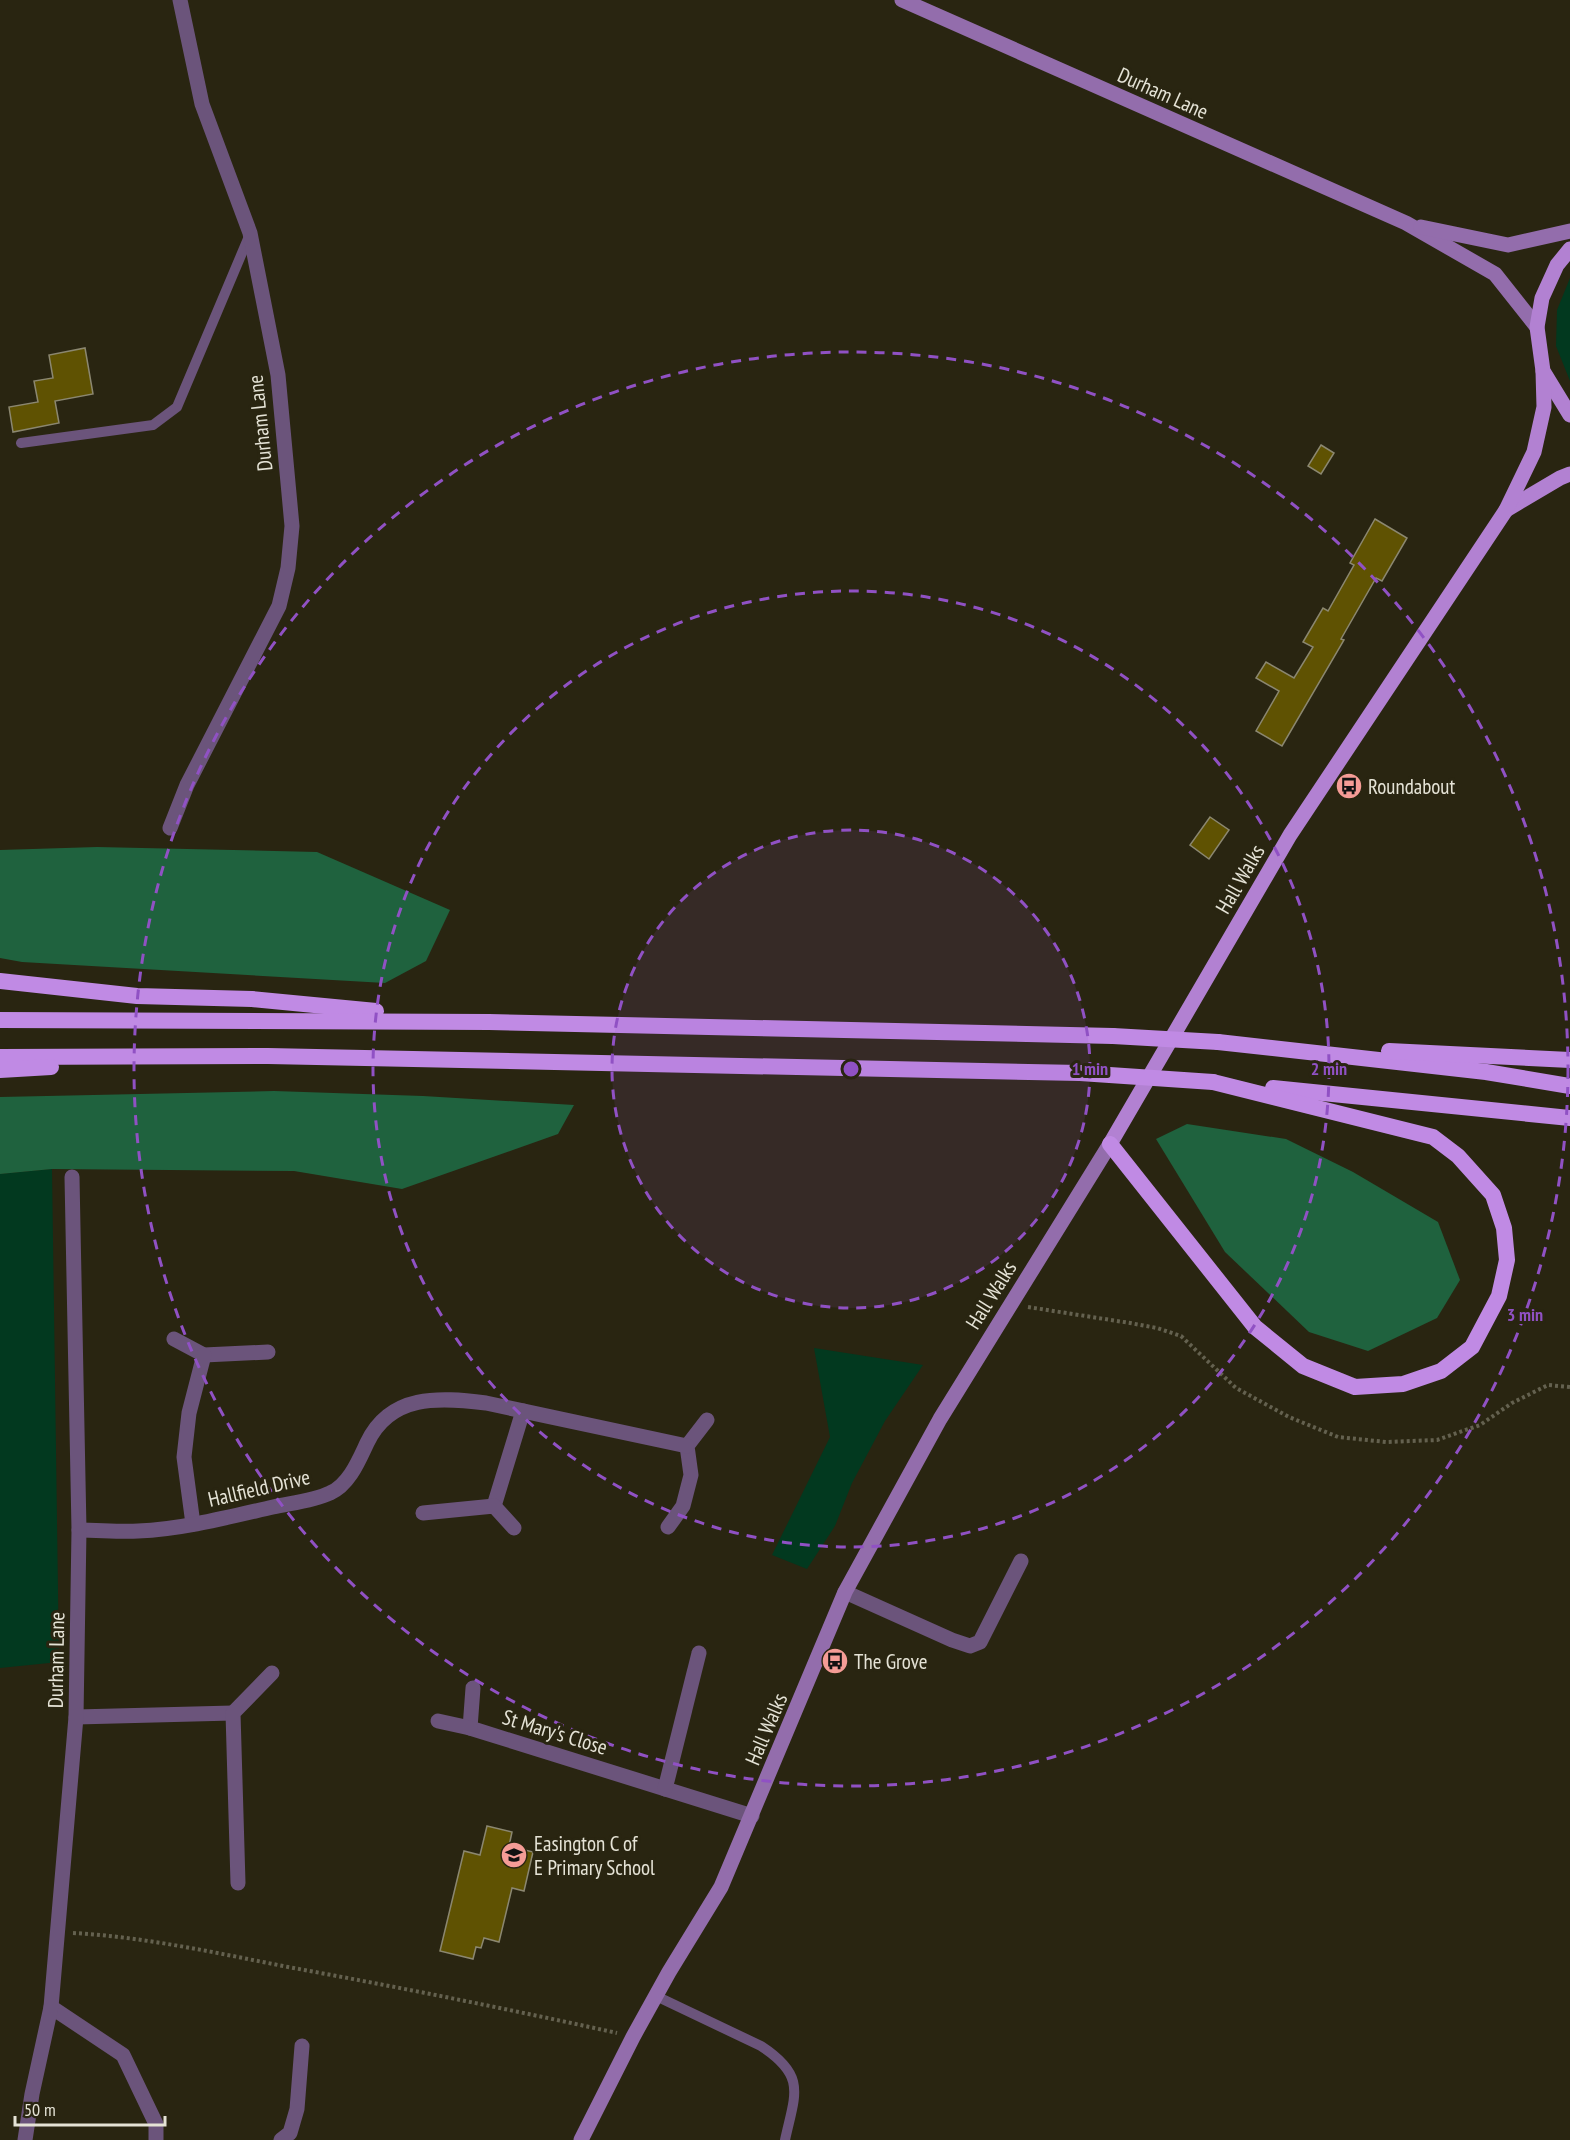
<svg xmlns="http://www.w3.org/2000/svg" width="1570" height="2140" viewBox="0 0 1570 2140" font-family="'PT Sans Narrow',sans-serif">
<rect width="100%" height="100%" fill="#292511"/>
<g fill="#02391f">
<polygon points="1570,278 1570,381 1556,346 1557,310"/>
<polygon points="52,1169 59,1662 0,1668 0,1174"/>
<polygon points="814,1348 923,1365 885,1421 852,1483 835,1526 807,1569 772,1555 830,1437"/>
</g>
<g fill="#1f623e">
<polygon points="97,847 317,852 450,910 426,961 385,983 22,962 0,958 0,850"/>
<polygon points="274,1091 423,1096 574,1105 558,1134 402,1189 294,1171 52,1169 0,1174 0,1097"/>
<polygon points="1187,1124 1286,1139 1353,1172 1438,1222 1460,1280 1437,1318 1368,1351 1309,1332 1225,1252 1156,1139"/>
</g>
<g fill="#5f5202" stroke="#8b8770" stroke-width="1.5">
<polygon points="85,348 93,394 55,401 59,423 13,432 9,407 38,402 34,381 53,378 49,355"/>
<polygon points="1321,445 1334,453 1321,474 1308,466"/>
<polygon points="1375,519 1407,538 1382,581 1376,578 1341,639 1344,640 1282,746 1256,731 1279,691 1256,678 1266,662 1294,678 1313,647 1303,642 1323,608 1328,611 1354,565 1350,563"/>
<polygon points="1210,817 1229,830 1209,859 1190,845"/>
<polygon points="487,1826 512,1832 509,1846 533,1852 524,1891 512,1888 499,1942 484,1938 481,1948 476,1947 473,1959 440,1951 464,1851 480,1855"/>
</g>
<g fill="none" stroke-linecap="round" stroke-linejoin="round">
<g stroke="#64614f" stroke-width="4" stroke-dasharray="3 3" stroke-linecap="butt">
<polyline points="1028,1307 1130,1323 1157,1328 1181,1336 1236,1388 1289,1417 1338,1437 1386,1442 1437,1440 1480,1425 1512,1403 1548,1385 1570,1387"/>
<path d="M73 1933C145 1937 217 1953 288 1967 398 1987 508 2009 617 2033"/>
</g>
<g stroke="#6b547b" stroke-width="10">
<polyline points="21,443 153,425 177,407 250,234"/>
<path d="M656 1996 761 2046C807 2076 795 2094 785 2140"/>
</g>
<g stroke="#6b547b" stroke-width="15">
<polyline points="170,828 187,785 279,606 288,568 292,526 278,375 250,233 202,104 180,0"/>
<polyline points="174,1339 204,1355 268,1352"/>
<polyline points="494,1506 523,1411"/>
<polyline points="423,1513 494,1506 514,1528"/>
<polyline points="193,1524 184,1457 189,1413 204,1355"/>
<polyline points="668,1527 683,1506 691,1475 687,1446 707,1420"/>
<path d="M79 1530C99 1530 119 1532 138 1531 183 1529 229 1517 273 1507 291 1503 313 1501 330 1493 349 1485 359 1460 367 1443 390 1394 439 1397 486 1403L687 1446"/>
<polyline points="845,1592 952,1640 970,1646 980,1642 1021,1561"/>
<polyline points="473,1688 470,1728 752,1816"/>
<polyline points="76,1717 233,1713"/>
<polyline points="438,1721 470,1728"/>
<polyline points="665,1789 699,1653"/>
<polyline points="238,1883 233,1713 272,1673"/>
<polyline points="51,2007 123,2055 156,2124 156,2140"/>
<polyline points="25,2140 32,2094 51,2007 76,1717 79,1530 72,1177"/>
<polyline points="281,2140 290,2133 297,2109 302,2046"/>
</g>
<g stroke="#936dac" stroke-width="15">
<polyline points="902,0 1406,223 1495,274 1537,327"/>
<polyline points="1421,227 1508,245 1570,231"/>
<polyline points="581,2140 633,2037 669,1972 721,1887 845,1592 940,1419 1110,1144"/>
</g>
<g stroke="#b281d2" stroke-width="15">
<polyline points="1570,249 1557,265 1542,298 1537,327 1543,371 1570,415"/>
<polyline points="1506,510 1560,478 1570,474"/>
<polyline points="1110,1144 1290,835 1506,510 1534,452 1544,407 1543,371"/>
</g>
<g stroke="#c08ae4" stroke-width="16">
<polyline points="0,981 137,996 252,999 376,1011"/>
<polyline points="0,1020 489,1022 1113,1036"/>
<polyline points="1218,1042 1486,1072 1570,1086"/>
<polyline points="1389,1051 1570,1060"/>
<polyline points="0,1057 268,1056 1080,1073"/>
<polyline points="0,1070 51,1067"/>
<polyline points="1273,1088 1570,1118"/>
<polyline points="1110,1144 1255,1327 1303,1366 1355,1387 1403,1384 1441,1371 1472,1347 1499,1296 1507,1260 1504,1228 1493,1195 1458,1156 1433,1137 1213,1082"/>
</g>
<g stroke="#c08ae4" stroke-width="16">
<polyline points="1113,1036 1218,1042"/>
<polyline points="1080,1073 1213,1082"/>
</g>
</g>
<circle cx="851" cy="1069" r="239" fill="#9051c4" fill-opacity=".12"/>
<g fill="none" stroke="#9051c4" stroke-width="3" stroke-dasharray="10 8">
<circle cx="851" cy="1069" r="239"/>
<circle cx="851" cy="1069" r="478"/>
<circle cx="851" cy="1069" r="717"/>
</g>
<defs>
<symbol id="bus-disc" viewBox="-11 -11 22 22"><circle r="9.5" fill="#f59c96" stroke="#292511"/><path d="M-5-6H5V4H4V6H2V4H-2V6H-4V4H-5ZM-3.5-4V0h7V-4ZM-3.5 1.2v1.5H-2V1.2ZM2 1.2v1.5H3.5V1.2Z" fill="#111"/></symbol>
<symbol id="school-disc" viewBox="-11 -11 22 22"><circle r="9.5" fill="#f59c96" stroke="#292511"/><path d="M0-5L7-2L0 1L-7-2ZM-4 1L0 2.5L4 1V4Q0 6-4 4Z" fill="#111"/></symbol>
</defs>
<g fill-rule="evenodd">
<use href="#bus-disc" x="1334" y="771" width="30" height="30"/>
<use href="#bus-disc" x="820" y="1646" width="30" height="30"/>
<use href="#school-disc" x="499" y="1840" width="30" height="30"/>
</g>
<g text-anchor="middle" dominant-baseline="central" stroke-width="6" stroke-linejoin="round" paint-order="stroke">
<g font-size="21" fill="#e5e3d6" stroke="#292511">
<text transform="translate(1163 93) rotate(24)">Durham Lane</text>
<text transform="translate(260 423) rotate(-96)">Durham Lane</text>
<text transform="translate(1240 879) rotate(-60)">Hall Walks</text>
<text transform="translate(991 1295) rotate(-58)">Hall Walks</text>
<text transform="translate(259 1488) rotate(-13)">Hallfield Drive</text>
<text transform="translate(56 1660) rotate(-89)">Durham Lane</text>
<text transform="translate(766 1729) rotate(-67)">Hall Walks</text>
<text transform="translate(555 1732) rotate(17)">St Mary's Close</text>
</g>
<g font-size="21" fill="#e5e3d6" stroke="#292511" text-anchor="start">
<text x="1368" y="786">Roundabout</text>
<text x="854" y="1661">The Grove</text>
<text x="534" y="1843">Easington C of<tspan x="534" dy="24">E Primary School</tspan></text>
</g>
</g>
<circle cx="851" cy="1069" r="9" fill="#9051c4" stroke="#292511" stroke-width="3"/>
<g font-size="18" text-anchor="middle" font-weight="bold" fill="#9051c4" stroke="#292511" stroke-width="6" stroke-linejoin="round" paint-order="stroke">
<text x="1090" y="1075">1 min</text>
<text x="1329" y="1075">2 min</text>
<text x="1525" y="1321">3 min</text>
</g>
<path d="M15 2116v9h150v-9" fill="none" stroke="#e5e3d6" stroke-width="3"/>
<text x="24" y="2116" font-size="18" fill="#e5e3d6" stroke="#292511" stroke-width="4.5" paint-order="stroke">50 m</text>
</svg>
